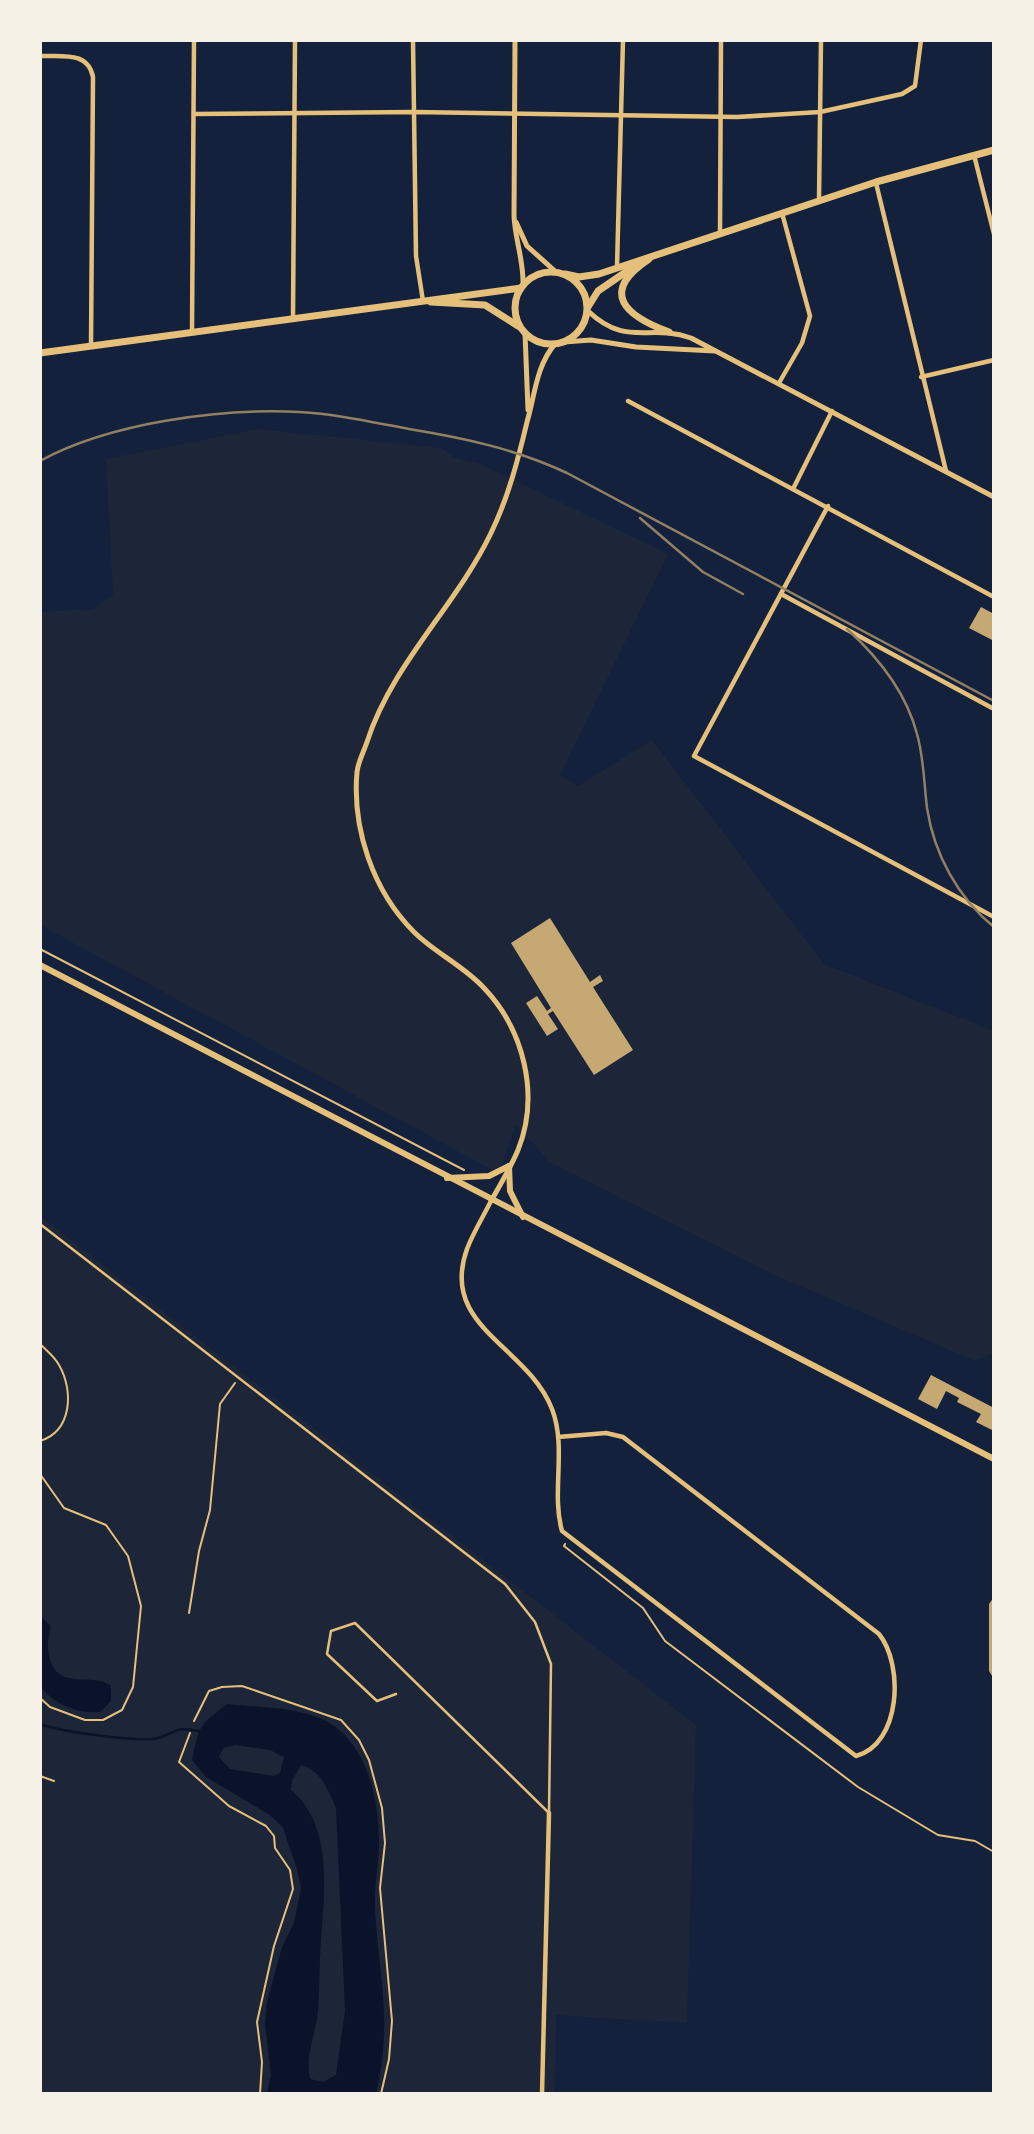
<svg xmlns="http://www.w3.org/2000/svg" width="1034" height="2134" viewBox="0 0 1034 2134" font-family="Mulish,sans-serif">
<rect width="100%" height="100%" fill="#14213d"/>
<g fill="#1d2539">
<polygon points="258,429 442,448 455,458 481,464 668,554 560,775 578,786 652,740 824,964 994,1031 994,1353 975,1361 777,1276 550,1162 516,1125 498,1173 40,925 40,612 93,609 113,595 106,459"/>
<polygon points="40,1216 696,1725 687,2023 556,2015 555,2094 40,2094"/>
</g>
<g fill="#0b132b" fill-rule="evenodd">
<path d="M40 1616 50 1625C51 1633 47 1640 48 1647 51 1696 93 1670 111 1686V1701L100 1712C78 1714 53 1704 40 1686Z"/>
<path d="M227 1704C259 1708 311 1706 338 1729 369 1754 379 1803 379 1841 379 1864 374 1886 375 1909 379 1980 393 2021 376 2094H267L271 2075 265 2023 267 2002 282 1947 294 1923 301 1888 297 1869 283 1828 270 1815 206 1777 192 1760C200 1723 199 1726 227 1704ZM235 1745 270 1750 284 1757 280 1773 274 1776 230 1769 219 1757 223 1748ZM301 1765C321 1770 328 1790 336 1808L345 2011 336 2075 323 2082 310 2079C305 2054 316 2034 318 2011 320 1987 319 1964 321 1941 324 1892 334 1826 291 1790L292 1781Z"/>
</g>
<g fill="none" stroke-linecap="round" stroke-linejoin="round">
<path stroke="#0b132b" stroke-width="2.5" d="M40 1724C57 1731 142 1743 158 1738 180 1732 172 1726 199 1731"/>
</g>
<g fill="#c6a872">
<polygon points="981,607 994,614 994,641 969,628"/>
<polygon points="550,918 590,982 600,975 603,981 593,987 633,1050 594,1075 553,1011 548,1014 558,1029 547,1036 526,1003 537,996 547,1011 551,1008 511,943"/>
<polygon points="931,1375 994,1408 994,1431 976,1422 981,1414 957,1402 959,1398 946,1391 937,1409 918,1399"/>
<polygon points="994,1597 994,1679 989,1671 989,1604"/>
</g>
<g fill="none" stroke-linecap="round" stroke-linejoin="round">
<g stroke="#e5c07b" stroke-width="2">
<polyline points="40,949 464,1170"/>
<path d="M40 1344C46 1350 55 1357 59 1365 74 1391 72 1431 40 1441"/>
<polyline points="40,1474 64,1508 106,1525 128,1556 141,1606 133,1687 122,1710 103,1720 85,1720 50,1707 40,1698"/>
<polyline points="565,1544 564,1546 643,1608 665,1641 858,1787 938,1835 975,1841 994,1852"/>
<polyline points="189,1613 199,1551 210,1510 220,1404 235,1383"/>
<polyline points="194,1721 209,1691 222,1687 242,1686 341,1720 359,1740 369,1760 382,1808 385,1843 380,1888 392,2021 389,2059 381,2094"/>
<polyline points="190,1733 179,1762 229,1806 266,1826 274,1836 275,1848 290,1870 293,1889 274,1946 257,2022 262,2062 260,2094"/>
<polyline points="40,1776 54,1781"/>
</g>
<g stroke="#e5c07b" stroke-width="2.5">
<polyline points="40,1224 505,1584 535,1622 551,1664 549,1813"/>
<polyline points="396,1694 377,1701 327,1654 331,1631 355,1623 549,1813"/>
</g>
<g stroke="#e5c07b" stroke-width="4.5">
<polyline points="413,40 416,256 423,301"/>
<path d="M40 56C62 57 88 51 93 77L91 346"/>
<polyline points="194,114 413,112 737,117 820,112 902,94 915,86 921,40"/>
<polyline points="974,155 994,234"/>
<polyline points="876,183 946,471"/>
<polyline points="819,200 821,40"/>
<polyline points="720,233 721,40"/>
<polyline points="617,267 623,40"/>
<polyline points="293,318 295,40"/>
<polyline points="192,332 194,40"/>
<polyline points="921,377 994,360"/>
<polyline points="779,383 802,343 810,316 782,213"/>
<polyline points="628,401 994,597"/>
<polyline points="794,487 832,411"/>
<polyline points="828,506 694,756 994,917"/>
<polyline points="781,594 994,709"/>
<path d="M491 1201C483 1217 473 1233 467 1249 439 1327 527 1345 552 1409 567 1448 551 1492 562 1531L856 1756C901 1744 904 1665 879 1634L623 1437 606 1433 558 1437"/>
<polyline points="542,2094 549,1813"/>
</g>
<g stroke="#e5c07b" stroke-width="5">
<path d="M515 40 514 216C515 240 524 261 523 285"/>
<polyline points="516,222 527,246 556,272"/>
<path d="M588 311C627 348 649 323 691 338L994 497"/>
<polyline points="525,333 528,410"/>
<polyline points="564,342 591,340 636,347 715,351"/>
<path d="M491 1201C500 1185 511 1167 518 1150 540 1095 524 1030 484 988 464 966 435 953 414 932 373 891 352 829 357 772 358 762 364 751 367 742 392 664 456 606 491 533 508 498 518 460 527 422 535 395 536 366 555 344"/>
</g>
<g stroke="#e5c07b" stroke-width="6">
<polyline points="40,965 994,1459"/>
<polyline points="509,1166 510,1191 523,1217"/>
<polyline points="447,1178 489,1176 509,1166"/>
</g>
<g stroke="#e5c07b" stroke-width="7">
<path d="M649 259C598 293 626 316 669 332"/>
<circle cx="551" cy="308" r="36"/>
<polyline points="565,274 579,277 599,274 876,182 994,150"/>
<polyline points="431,302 485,305 518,326"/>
<polyline points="588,307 598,291 636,265"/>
<polyline points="40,353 521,288"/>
</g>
<g stroke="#918062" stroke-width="2.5">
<path d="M40 461C109 423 220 408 299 412 336 414 372 422 409 429 464 438 516 449 567 473L994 701"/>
<polyline points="640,518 703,572 743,594"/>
<path d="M847 629C878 657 906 692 917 734 924 758 924 784 927 808 934 854 958 898 994 927"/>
</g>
</g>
<rect width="1034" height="2134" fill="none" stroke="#f6f1e7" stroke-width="84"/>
</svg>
